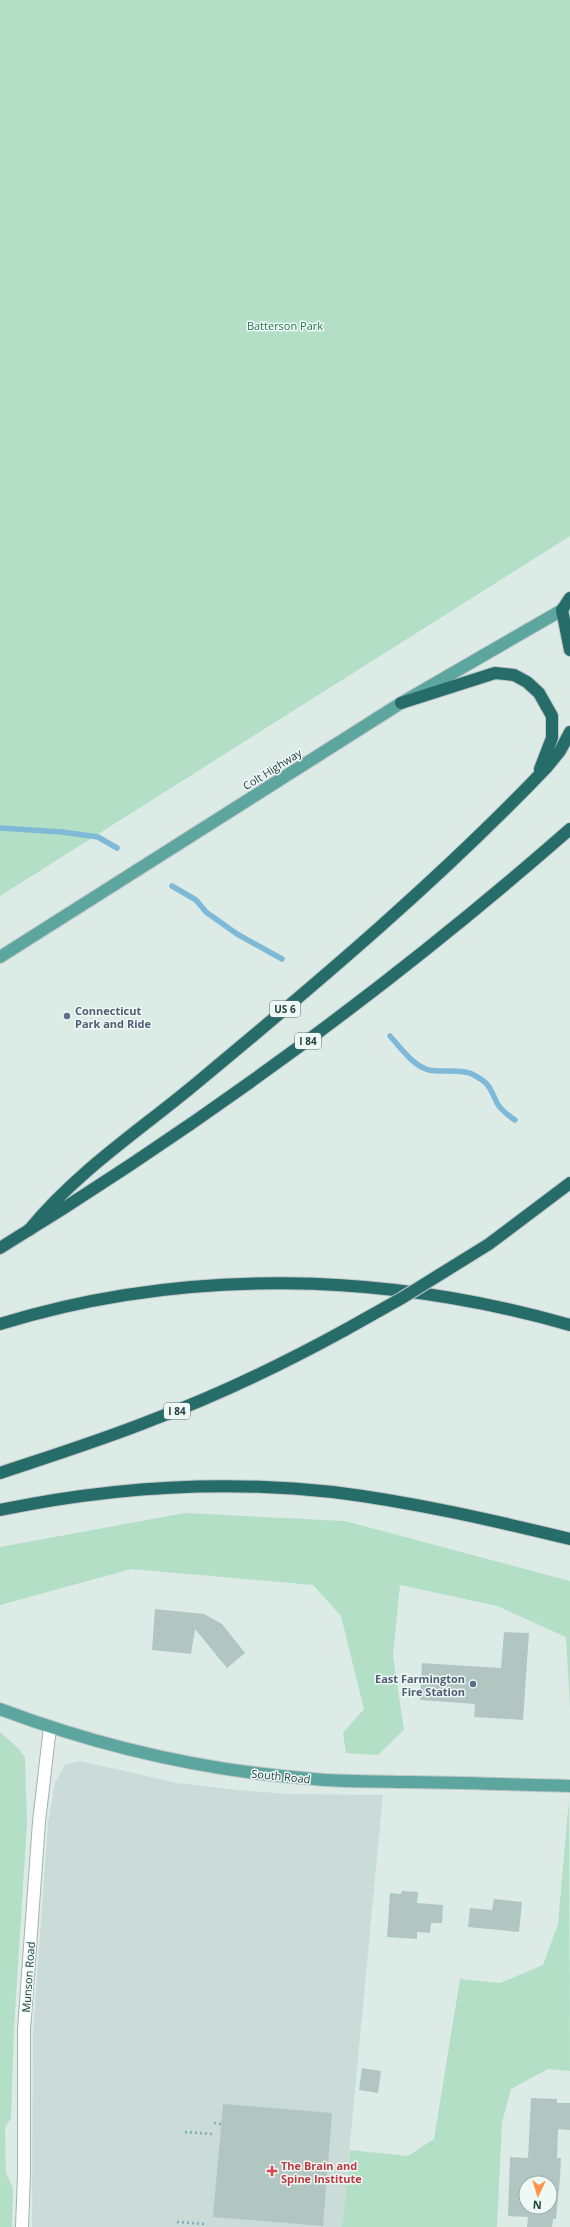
<svg xmlns="http://www.w3.org/2000/svg" width="570" height="2227" viewBox="0 0 570 2227" font-family="'Open Sans',sans-serif">
<rect width="100%" height="100%" fill="#ddebe7"/>
<polygon fill="#cbdbd7" points="80,1761 177,1783 237,1790 289,1794 383,1795 342,2227 32,2227 33,2032 48,1823 55,1783 65,1765"/>
<g fill="#b3dfc7">
<polygon points="0,0 570,0 570,536 0,896"/>
<polygon points="185,1513 345,1521 570,1581 570,1708 566,1637 497,1606 400,1585 393,1656 404,1730 378,1755 346,1753 343,1733 364,1709 341,1616 313,1585 131,1569 0,1605 0,1547"/>
<polygon points="0,1732 19,1749 25,1758 27,1823 14,2029 11,2118 5,2128 6,2173 13,2188 12,2227 0,2227"/>
<polygon points="569,1799 570,2071 548,2069 511,2089 502,2123 497,2227 342,2227 350,2150 408,2156 434,2139 460,1979 500,1983 543,1965 558,1924"/>
</g>
<g fill="none" stroke-linecap="round" stroke-linejoin="round">
<g stroke="#7ebad7" stroke-width="5.5">
<polyline points="0,828 62,832 98,837 117,848"/>
<polyline points="172,886 196,900 206,912 237,934 282,959"/>
<path d="M390 1036C401 1048 413 1066 429 1070 444 1073 458 1068 472 1074 491 1084 489 1087 497 1103 501 1110 509 1116 515 1120"/>
</g>
</g>
<g fill="#b2c6c1" fill-rule="evenodd">
<polygon points="155,1609 204,1614 222,1624 245,1653 227,1668 195,1629 191,1654 152,1650"/>
<polygon points="504,1632 529,1633 523,1720 474,1717 475,1704 420,1700 422,1663 501,1668"/>
<polygon points="402,1891 418,1892 417,1903 443,1905 442,1923 431,1923 430,1933 417,1932 417,1939 387,1937 390,1893 401,1894"/>
<polygon points="494,1899 522,1902 519,1932 468,1927 470,1908 492,1910"/>
<polygon points="362,2068 381,2071 378,2093 359,2090"/>
<path d="M531 2098 557 2099V2103H570V2130L558 2129 557 2158H561L560 2178 556 2219H553L552 2227H527L528 2217 508 2216 510 2157 528 2158ZM526 2183H550V2207H526Z"/>
<polygon points="223,2104 332,2113 323,2226 213,2217"/>
</g>
<g fill="none" stroke-linecap="round" stroke-linejoin="round">
<defs>
<polyline id="minor" points="22,2227 24,2175 24,2030 39,1822 50,1727"/>
<g id="major">
<polyline points="0,957 401,703 562,610"/>
<path d="M0 1709C101 1747 206 1771 314 1779 344 1782 374 1781 404 1782 459 1783 515 1784 570 1786"/>
</g>
<g id="highway">
<polyline points="562,610 570,650"/>
<polyline points="562,610 570,598"/>
<polyline points="401,703 495,673 514,675 527,682 539,693 552,716 552,738 540,769"/>
<path d="M29 1230C81 1167 144 1128 205 1076 323 978 441 878 547 767L560 751 570 732"/>
<polyline points="489,1244 570,1183"/>
<path d="M0 1248C202 1124 392 985 570 829"/>
<path d="M0 1324C185 1267 385 1272 570 1325"/>
<path d="M0 1473C51 1456 102 1440 152 1420 219 1395 283 1364 345 1330"/>
<path d="M0 1510C110 1487 222 1480 333 1492 413 1502 492 1520 570 1539"/>
</g>
</defs>
<use href="#minor" stroke="#a0b3af" stroke-width="14"/>
<use href="#major" stroke="#c0c8c8" stroke-width="14"/>
<use href="#highway" stroke="#c0c8c8" stroke-width="14"/>
<g stroke="#7ab2aa" stroke-width="2.5" stroke-dasharray="2 3" stroke-linecap="butt">
<polyline points="214,2123 221,2124"/>
<polyline points="185,2132 213,2134"/>
<polyline points="177,2222 205,2224"/>
</g>
<use href="#minor" stroke="#fff" stroke-width="12"/>
<use href="#major" stroke="#5da6a0" stroke-width="12"/>
<use href="#highway" stroke="#266c69" stroke-width="12"/>
<defs>
<polyline id="highway-bridge" points="345,1330 402,1298 489,1244"/>
</defs>
<use href="#highway-bridge" stroke="#c0c8c8" stroke-width="14" stroke-linecap="butt"/>
<use href="#highway-bridge" stroke="#266c69" stroke-width="12"/>
</g>
<g fill="#5c6f8a" stroke="#eef8f4" stroke-width="1.5">
<circle cx="67" cy="1016" r="4"/>
<circle cx="473" cy="1684" r="4"/>
</g>
<path fill="#e0444e" stroke="#eef8f4" stroke-width="1.5" d="M270 2165h4v4h4v4h-4v4h-4v-4h-4v-4h4z"/>
<g text-anchor="middle" dominant-baseline="central" stroke-width="3" stroke-linejoin="round" paint-order="stroke">
<g fill="#eef8f4" stroke="#5c7471" stroke-width="1">
<rect x="270" y="1001" width="30" height="16" rx="3"/>
<rect x="295" y="1033" width="26" height="16" rx="3"/>
<rect x="164" y="1403" width="26" height="16" rx="3"/>
</g>
<g font-size="10" font-weight="bold" fill="#1d3c39">
<text x="285" y="1009">US 6</text>
<text x="308" y="1041">I 84</text>
<text x="177" y="1411">I 84</text>
</g>
<g font-size="11" fill="#237752" stroke="#eef8f4">
<text x="285" y="325">Batterson Park</text>
</g>
<g font-size="11" fill="#1d3c39" stroke="#eef8f4">
<text transform="translate(272 769) rotate(-32)">Colt Highway</text>
<text transform="translate(281 1776) rotate(6)">South Road</text>
<text transform="translate(28 1977) rotate(-86)">Munson Road</text>
</g>
<g font-size="11" font-weight="bold" fill="#4e5e75" stroke="#eef8f4" text-anchor="start">
<text x="75" y="1010">Connecticut<tspan x="75" dy="13">Park and Ride</tspan></text>
<text x="465" y="1678" text-anchor="end">East Farmington<tspan x="465" dy="13">Fire Station</tspan></text>
</g>
<g font-size="11" font-weight="bold" fill="#be3a42" stroke="#eef8f4" text-anchor="start">
<text x="281" y="2165">The Brain and<tspan x="281" dy="13">Spine Institute</tspan></text>
</g>
</g>
<g transform="translate(538 2195) rotate(184)"><circle r="19" fill="#eef8f4" stroke="#9aada9"/>
<path d="M0-3L7 15L0 10L-7 15Z" fill="#ff9448"/>
<text y="-6" font-size="11" font-weight="bold" text-anchor="middle" fill="#1d3c39">N</text>
</g>
</svg>
